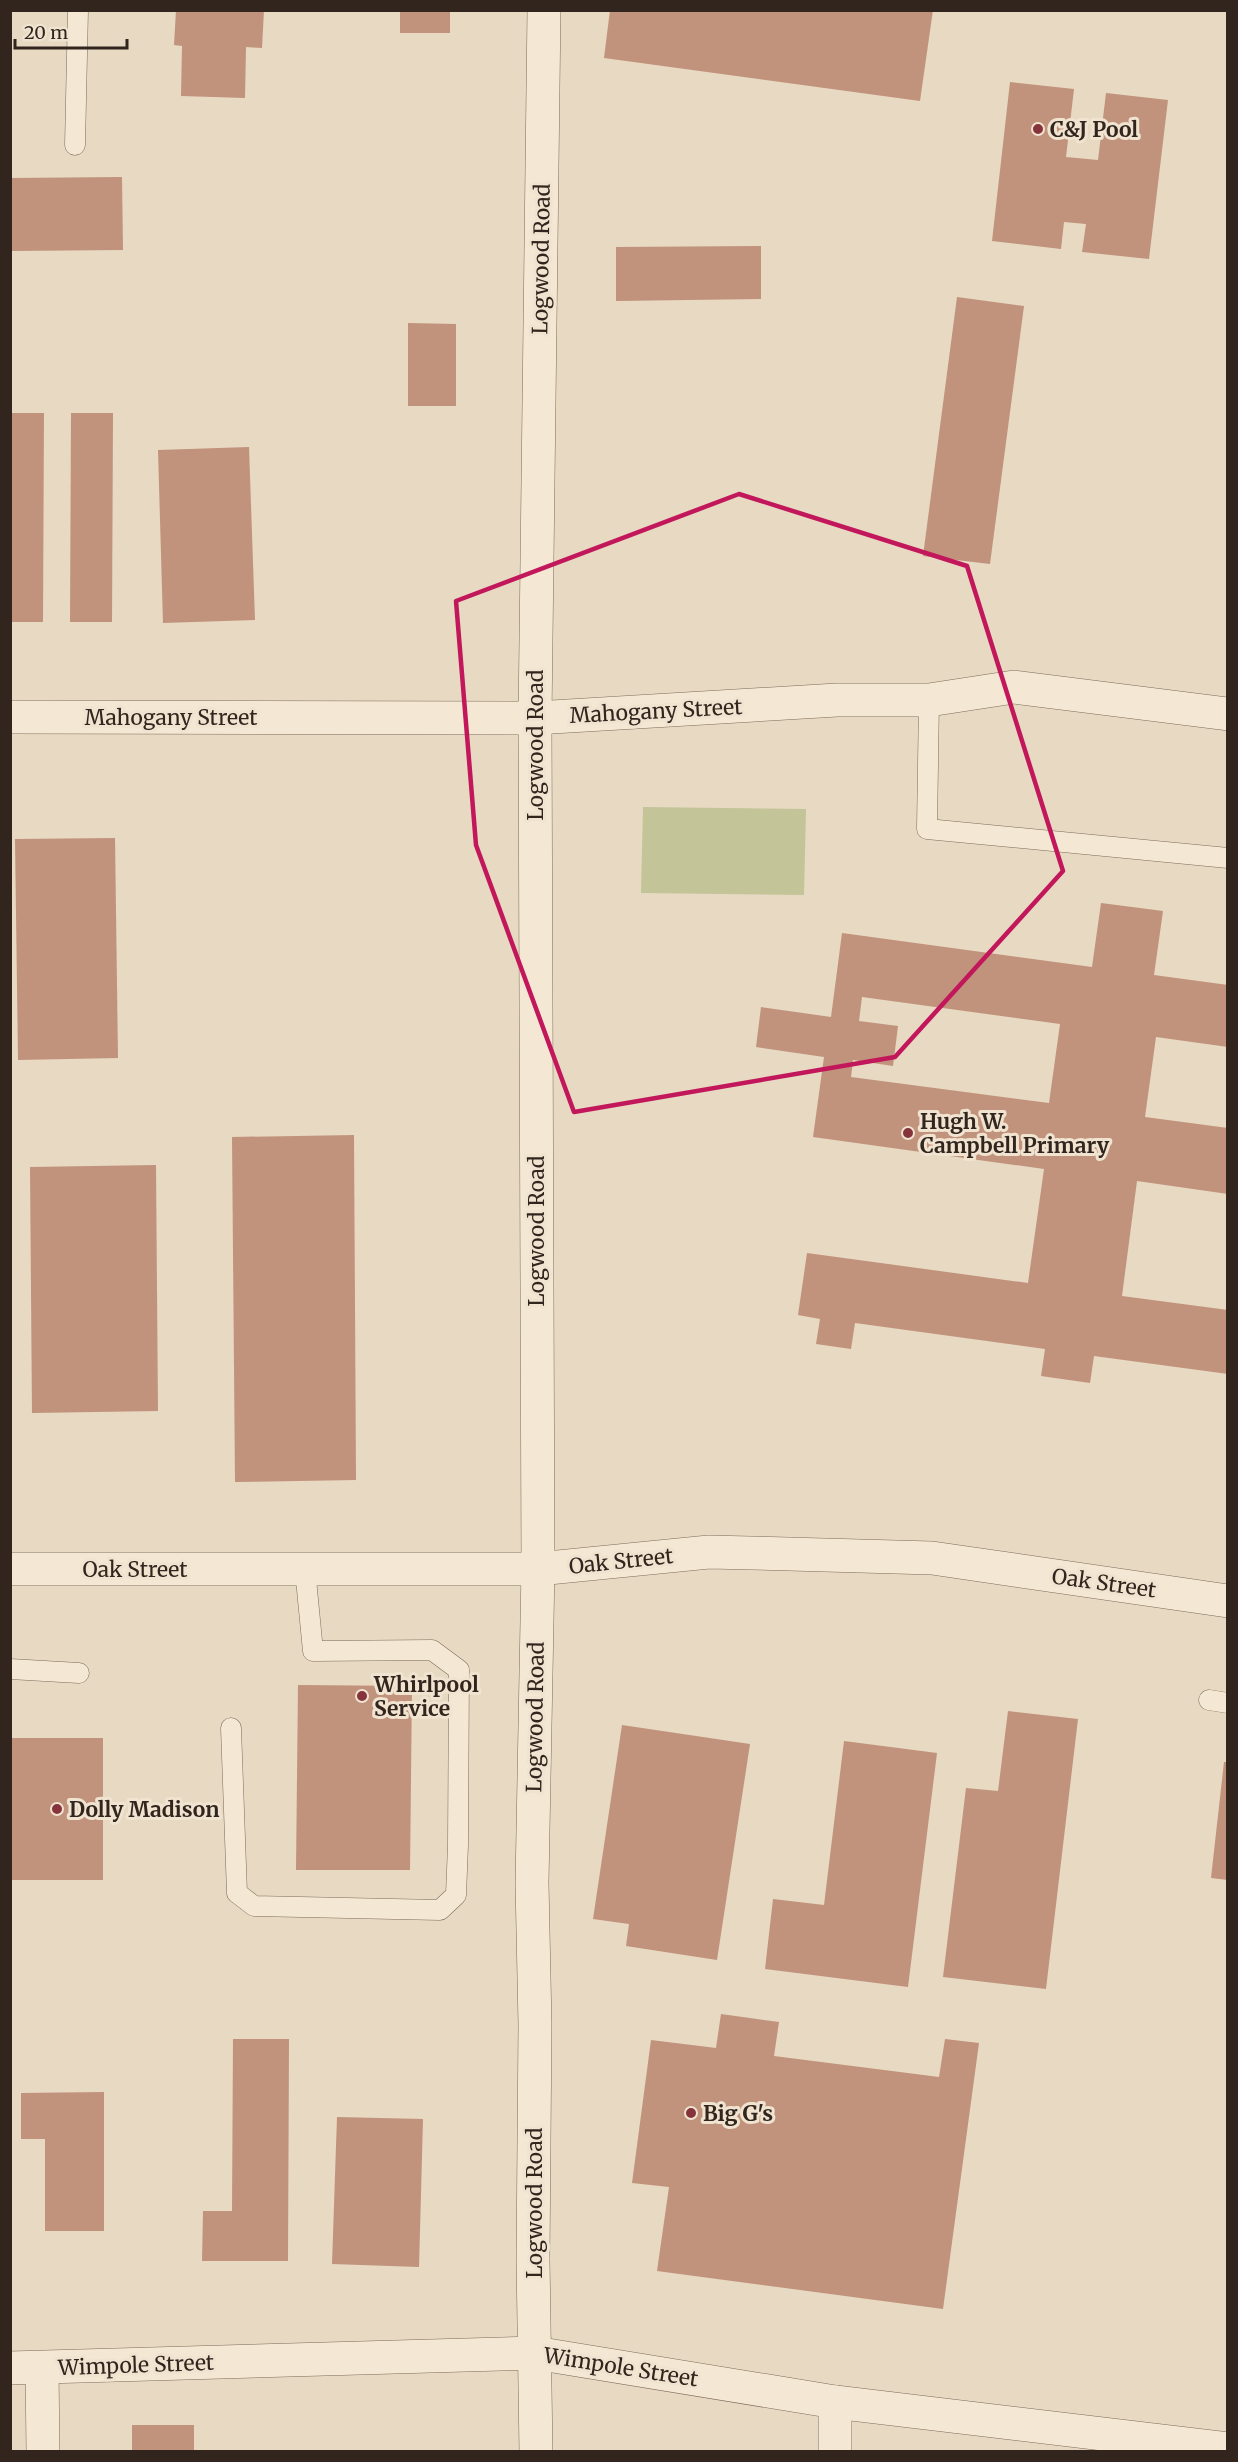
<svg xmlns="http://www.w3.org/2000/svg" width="1238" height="2462" viewBox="0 0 1238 2462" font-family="Merriweather,serif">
<rect width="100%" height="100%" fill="#e7d9c2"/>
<polygon fill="#c3c498" points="643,807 806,809 804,895 641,893"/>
<g fill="#c1927c" fill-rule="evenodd">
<polygon points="176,10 264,10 262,48 246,47 245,98 181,96 182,46 174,45"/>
<rect x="400" y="10" width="50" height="23"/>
<polygon points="610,10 933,10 920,101 604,58"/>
<polygon points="1010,82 1074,89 1066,157 1098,160 1106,93 1168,100 1149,259 1082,252 1086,224 1064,222 1061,249 992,241"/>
<polygon points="122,177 123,250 10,251 10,178"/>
<polygon points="761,246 761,299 616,301 616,247"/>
<polygon points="957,297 1024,306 990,564 923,556"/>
<polygon points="408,323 456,324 456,406 408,406"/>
<polygon points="10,413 44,413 43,622 10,622"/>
<polygon points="71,413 113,413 112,622 70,622"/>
<polygon points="249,447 255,620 163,623 158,450"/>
<polygon points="115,838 118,1058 18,1060 15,839"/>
<path d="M1101 903 1163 911 1154 975 1228 985V1047L1156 1037 1145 1117 1228 1128V1194L1137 1181 1122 1296 1228 1310V1374L1094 1356 1090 1383 1041 1376 1045 1349 855 1323 851 1349 816 1344 820 1319 798 1315 807 1253 1028 1283 1044 1169 813 1137 824 1057 756 1047 761 1007 831 1017 842 933 1092 967ZM862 997 1060 1024 1049 1103 851 1077 853 1060 893 1066 898 1026 859 1021Z"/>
<polygon points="354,1135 356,1480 235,1482 232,1137"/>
<polygon points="156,1165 158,1411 32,1413 30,1167"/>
<polygon points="298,1685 412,1686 410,1870 296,1870"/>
<polygon points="1008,1711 1078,1719 1046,1989 943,1977 966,1788 998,1791"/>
<polygon points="622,1725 750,1744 717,1960 626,1946 629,1924 593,1919"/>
<rect x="10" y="1738" width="93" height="142"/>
<polygon points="844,1741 937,1753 908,1987 765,1969 773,1899 824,1905"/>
<polygon points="1224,1762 1228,1762 1228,1880 1211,1878"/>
<polygon points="721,2014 779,2022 774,2056 939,2077 945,2039 979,2043 943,2309 657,2271 669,2187 632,2183 651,2040 716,2048"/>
<polygon points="233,2039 289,2039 288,2261 202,2261 203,2211 232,2211"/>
<polygon points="104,2092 104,2231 45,2231 45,2139 21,2139 21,2093"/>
<polygon points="337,2117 423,2119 419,2267 332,2264"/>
<rect x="132" y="2425" width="62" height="27"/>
</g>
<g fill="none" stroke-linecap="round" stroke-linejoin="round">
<defs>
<g id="service">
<polyline points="75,145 78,10"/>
<polyline points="929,700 927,829 1228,858"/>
<polyline points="10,1669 79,1673"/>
<polyline points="1209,1700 1228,1703"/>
<polyline points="231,1728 237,1893 254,1906 440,1910 456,1895 458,1845 459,1670 432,1650 313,1651 305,1569"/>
</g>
<g id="minor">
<polyline points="10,717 535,718 837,700 929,700 1014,687 1228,714"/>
<polyline points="10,1569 538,1569 709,1552 751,1553 932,1558 1228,1601"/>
<polyline points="10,2368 535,2353 835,2402 1228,2449"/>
<polyline points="42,2368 43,2452"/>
<polyline points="835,2402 835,2452"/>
<polyline points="536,2452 533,2259 535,2025 532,1883 538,1569 535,718 544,10"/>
</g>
</defs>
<use href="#service" stroke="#7f6b5b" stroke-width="21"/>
<use href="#minor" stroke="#7f6b5b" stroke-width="34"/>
<use href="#service" stroke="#f4e7d4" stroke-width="20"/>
<use href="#minor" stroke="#f4e7d4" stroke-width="33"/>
</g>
<path fill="none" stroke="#c2185b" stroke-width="4.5" stroke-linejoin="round" d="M739 494 967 566 1063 871 895 1057 574 1112 476 845 456 601Z"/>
<g fill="#86333c" stroke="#f0e4d1" stroke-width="2">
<circle cx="1038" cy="129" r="6"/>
<circle cx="908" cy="1133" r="6"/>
<circle cx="362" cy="1696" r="6"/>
<circle cx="57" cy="1809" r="6"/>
<circle cx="691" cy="2113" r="6"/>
</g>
<g text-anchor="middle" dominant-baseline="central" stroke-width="6" stroke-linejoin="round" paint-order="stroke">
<g font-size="21" font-weight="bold" fill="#31251e" stroke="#f0e4d1" text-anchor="start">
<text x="1050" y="129">C&amp;J Pool</text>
<text x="920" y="1121">Hugh W.<tspan x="920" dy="24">Campbell Primary</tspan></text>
<text x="374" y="1684">Whirlpool<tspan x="374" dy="24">Service</tspan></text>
<text x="69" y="1809">Dolly Madison</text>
<text x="703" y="2113">Big G's</text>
</g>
<g font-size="21" fill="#31251e" stroke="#f0e4d1">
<text transform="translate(541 259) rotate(-89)">Logwood Road</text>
<text transform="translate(656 711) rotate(-3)">Mahogany Street</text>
<text x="171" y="717">Mahogany Street</text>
<text transform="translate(535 745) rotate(-90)">Logwood Road</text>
<text transform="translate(536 1231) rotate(-90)">Logwood Road</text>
<text transform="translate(621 1561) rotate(-6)">Oak Street</text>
<text x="135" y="1569">Oak Street</text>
<text transform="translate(1104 1583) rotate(8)">Oak Street</text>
<text transform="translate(535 1717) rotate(-89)">Logwood Road</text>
<text transform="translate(534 2203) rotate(-90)">Logwood Road</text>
<text transform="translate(136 2365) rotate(-2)">Wimpole Street</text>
<text transform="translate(621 2367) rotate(9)">Wimpole Street</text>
</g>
</g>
<rect width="1238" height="2462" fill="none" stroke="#31251e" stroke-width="24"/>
<path d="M15 39v9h112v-9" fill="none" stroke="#31251e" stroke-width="3"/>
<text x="24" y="39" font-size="18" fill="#31251e" stroke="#f0e4d1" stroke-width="4.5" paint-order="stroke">20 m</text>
</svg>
